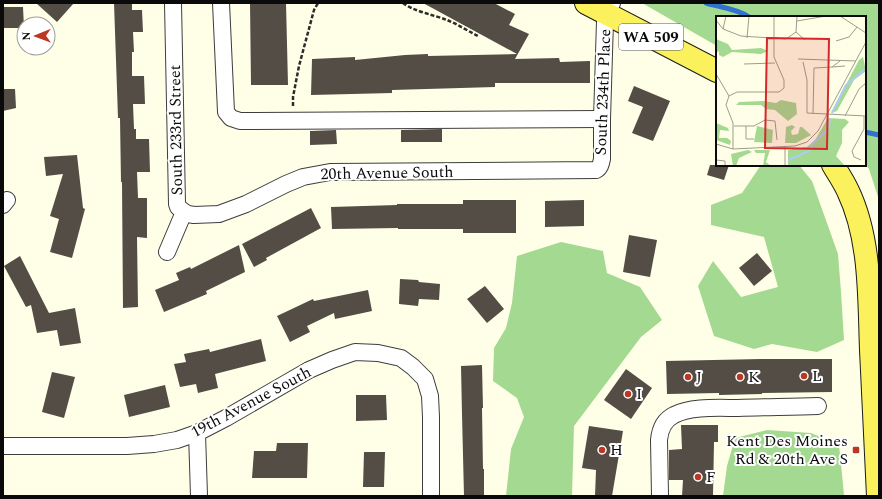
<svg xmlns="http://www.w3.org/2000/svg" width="882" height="499" viewBox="0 0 882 499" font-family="Spectral,serif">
<rect width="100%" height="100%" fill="#ffffe7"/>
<g fill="#a4d991">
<polygon points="642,3 879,3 879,200 869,169 865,164 865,17 717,17 717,46"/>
<polygon points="761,165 799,165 812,181 838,254 841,292 844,340 817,352 772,344 754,349 714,336 698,286 713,261 741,297 778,287 764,237 711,225 711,205 742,193"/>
<polygon points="561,242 603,251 607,273 640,287 662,320 641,337 574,426 572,496 506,496 511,449 524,417 517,398 493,381 494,348 506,328 512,303 517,256"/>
<polygon points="767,430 811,433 839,445 843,484 844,496 723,496 727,466 735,438"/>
</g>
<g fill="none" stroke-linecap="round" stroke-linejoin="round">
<g stroke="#3272ce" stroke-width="5">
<path d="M706 3C719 7 738 9 749 17"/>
<polyline points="865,132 879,135"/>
</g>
</g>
<g fill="#534d46">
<polygon points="36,3 74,3 57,22"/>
<polygon points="114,3 132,3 132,10 142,10 143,32 133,32 134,52 132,52 132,76 144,76 145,104 133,104 134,129 136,129 136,139 149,139 150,172 137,172 138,198 147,198 147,238 137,237 138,307 123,308 122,182 121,182 120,118 118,118"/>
<polygon points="250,3 286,3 288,85 251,85"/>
<polygon points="423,3 494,3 515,14 509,25 529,34 515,59 559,58 560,62 590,61 590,83 495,83 495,87 392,90 392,93 311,95 312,59 355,57 355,60 405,55 428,54 428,56 517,54"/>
<polygon points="3,7 23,7 24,28 3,28"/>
<polygon points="634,86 670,101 653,141 632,133 643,107 628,101"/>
<polygon points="3,89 15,89 16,108 3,111"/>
<polygon points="442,129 442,142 401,142 401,130"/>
<polygon points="336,130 337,144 310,145 310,131"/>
<polygon points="77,155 83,208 85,209 72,258 50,252 59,219 50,216 63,174 46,176 44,157"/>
<polygon points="710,165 729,165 724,180 707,175"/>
<polygon points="463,200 516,200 516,233 463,233 463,229 398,229 398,228 332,229 331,207 397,205 397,204 463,204"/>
<polygon points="584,200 584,226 545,227 545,201"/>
<polygon points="311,208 321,228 266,258 267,260 254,267 242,244"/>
<polygon points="629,235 657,240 650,277 623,272"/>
<polygon points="239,245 245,272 206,291 207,294 164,312 155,290 179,280 176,273 190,267 191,269"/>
<polygon points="757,253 772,271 754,286 739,268"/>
<polygon points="20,256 49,313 75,308 81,343 60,346 57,330 37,333 31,305 26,307 4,266"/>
<polygon points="400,279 418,280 419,282 440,284 439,300 419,299 418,306 399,304"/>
<polygon points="485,286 504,309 487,323 467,299"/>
<polygon points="368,290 372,311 335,319 334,313 307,326 310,332 290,342 277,316 313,299 314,301"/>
<polygon points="261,339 266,361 215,374 218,388 198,393 196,384 180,387 174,364 186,362 184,354 209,349 210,352"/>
<polygon points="761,359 832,359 832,392 762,393 762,394 719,395 719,393 667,394 666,361"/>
<polygon points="482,365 483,408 482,408 483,469 484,469 484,496 464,496 462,414 461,366"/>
<polygon points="626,369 652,388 631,419 604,400"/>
<polygon points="52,372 75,377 64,418 42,412"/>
<polygon points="165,385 170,407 129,417 124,395"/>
<polygon points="356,395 386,395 387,420 356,421"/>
<polygon points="681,425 718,425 718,442 714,442 713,496 682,496 683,480 669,480 669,450 682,449"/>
<polygon points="589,426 623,431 612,496 595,496 596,470 582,468"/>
<polygon points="277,443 308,443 307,478 252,478 254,451 276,451"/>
<polygon points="364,452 385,452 384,487 363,487"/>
</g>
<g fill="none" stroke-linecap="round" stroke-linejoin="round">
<defs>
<g id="street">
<polyline points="221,3 226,112 231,118 240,121 602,119"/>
<polyline points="3,205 7,200"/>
<path d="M184 212 188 214 194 215 219 214 246 204 286 184 303 177 330 172 596 170C600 168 601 164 602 159V119L605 21 612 3"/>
<polyline points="167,252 184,212 178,207 177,204 173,3"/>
<polyline points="197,433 199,496"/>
<polyline points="3,446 127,446 154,444 177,440 197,433 226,418 309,370 332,360 355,352 378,353 401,358 413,367 425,379 430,396 431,417 431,496"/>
<path d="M660 496 659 440C660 429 664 420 674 415 691 406 719 408 738 408 765 407 791 407 818 406"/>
</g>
<g id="primary">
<polyline points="586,3 717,71"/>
<path d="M833 165C838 173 844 182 848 191 871 239 869 298 871 350 873 399 876 447 878 496"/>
</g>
</defs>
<use href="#street" stroke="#3d3d3d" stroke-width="18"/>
<use href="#primary" stroke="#1b1b1b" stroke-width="24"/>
<g stroke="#2c2c2c" stroke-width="2.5" stroke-dasharray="4 2" stroke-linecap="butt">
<path d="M403 3C413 11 434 15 447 20 457 24 468 31 478 36"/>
<polyline points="293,106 293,97 299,66 314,10 318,3"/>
</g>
<use href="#street" stroke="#fff" stroke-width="16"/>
<use href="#primary" stroke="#faf15c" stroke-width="22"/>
</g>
<g fill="#ba3722" stroke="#fff" stroke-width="1.5">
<circle cx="804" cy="376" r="4"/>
<circle cx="688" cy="377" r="4"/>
<circle cx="740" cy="377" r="4"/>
<circle cx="628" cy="394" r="4"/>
<circle cx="602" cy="450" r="4"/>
<rect x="852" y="446" width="8" height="8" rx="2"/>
<circle cx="698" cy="477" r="4"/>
</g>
<g text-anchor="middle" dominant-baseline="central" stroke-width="4" stroke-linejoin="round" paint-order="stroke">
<rect fill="#fff" stroke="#545454" stroke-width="1" x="619" y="24" width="64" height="26" rx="3"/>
<g font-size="15" font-weight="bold" fill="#0a0a0a">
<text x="651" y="37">WA 509</text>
</g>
<g font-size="16" fill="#0a0a0a" stroke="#fff">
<text transform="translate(603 92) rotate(-88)">South 234th Place</text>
<text transform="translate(176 130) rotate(-91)">South 233rd Street</text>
<text transform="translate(387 173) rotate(-1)">20th Avenue South</text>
<text transform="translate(251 402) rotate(-28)">19th Avenue South</text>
</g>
<g font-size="16" fill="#0a0a0a" stroke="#fff" text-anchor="start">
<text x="812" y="376">L</text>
<text x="696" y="377">J</text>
<text x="748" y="377">K</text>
<text x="636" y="394">I</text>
<text x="848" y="441" text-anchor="end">Kent Des Moines<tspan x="848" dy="18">Rd &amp; 20th Ave S</tspan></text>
<text x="610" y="450">H</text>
<text x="706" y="477">F</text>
</g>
</g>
<g transform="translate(716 16)">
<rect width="150" height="150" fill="#ffffe7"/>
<path d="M0 23 12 28 16 34 45 32 52 35 45 38 16 36 7 41 3 39V35L0 37ZM147 41 150 55 138 64 121 95 115 97 143 44ZM65 84 80 87 81 98 72 105 59 94 50 93 45 89H20L23 86 47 85 60 87ZM112 102 129 103 133 106 126 114V127L120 140 129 150H72V134L91 131 99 124ZM0 107 12 112 13 115 4 114 3 122H11L15 125 14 129 0 124ZM76 109 79 111 75 115 76 119 82 118 84 111H86L95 119 80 127H69L70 111ZM41 110 57 114 56 127 38 126ZM32 134 36 136 23 142 20 150H17L15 138ZM38 134H54L50 146 55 150H47L49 137H40Z" fill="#a4d991"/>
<path fill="none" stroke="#abccf6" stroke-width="2" d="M116 97 130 69 150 53M72 144 93 135 97 127 110 116 115 103"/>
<path fill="none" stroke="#9d9d8f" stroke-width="1" d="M124 0 150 17M0 4 7 13 25 20 70 23 80 16 81 0M81 5 110 0M7 13 10 0M80 16 89 24M31 22 33 0M120 25 133 21 141 11M82 43 140 45M87 46 91 64V97L150 100M28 48 59 47M116 51 129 50M0 58 13 80M13 80 21 76H63L68 72V64L58 41V0M13 80 10 89 17 107V133M97 98 98 52 116 51 124 45M129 100 143 73 150 67M18 110H38L49 104 59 105 61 124M30 110V123H38M0 128 17 133 79 130 91 126 102 115 150 26M69 131V150M0 144 9 145V150M145 144 138 141 136 135 148 113V100"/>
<path fill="#d62828" fill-opacity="0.15" stroke="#d62828" stroke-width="2" d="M51 22 113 23 111 133 49 132Z"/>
<rect width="150" height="150" fill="none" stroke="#0a0a0a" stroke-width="2"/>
</g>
<rect width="882" height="499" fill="none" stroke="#0a0a0a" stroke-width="8"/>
<g transform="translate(36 36) rotate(269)"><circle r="19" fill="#ffffff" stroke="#9d9d9d"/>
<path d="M0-3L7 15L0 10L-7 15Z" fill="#ba3722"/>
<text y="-6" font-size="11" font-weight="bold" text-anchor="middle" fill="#0a0a0a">N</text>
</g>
</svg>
